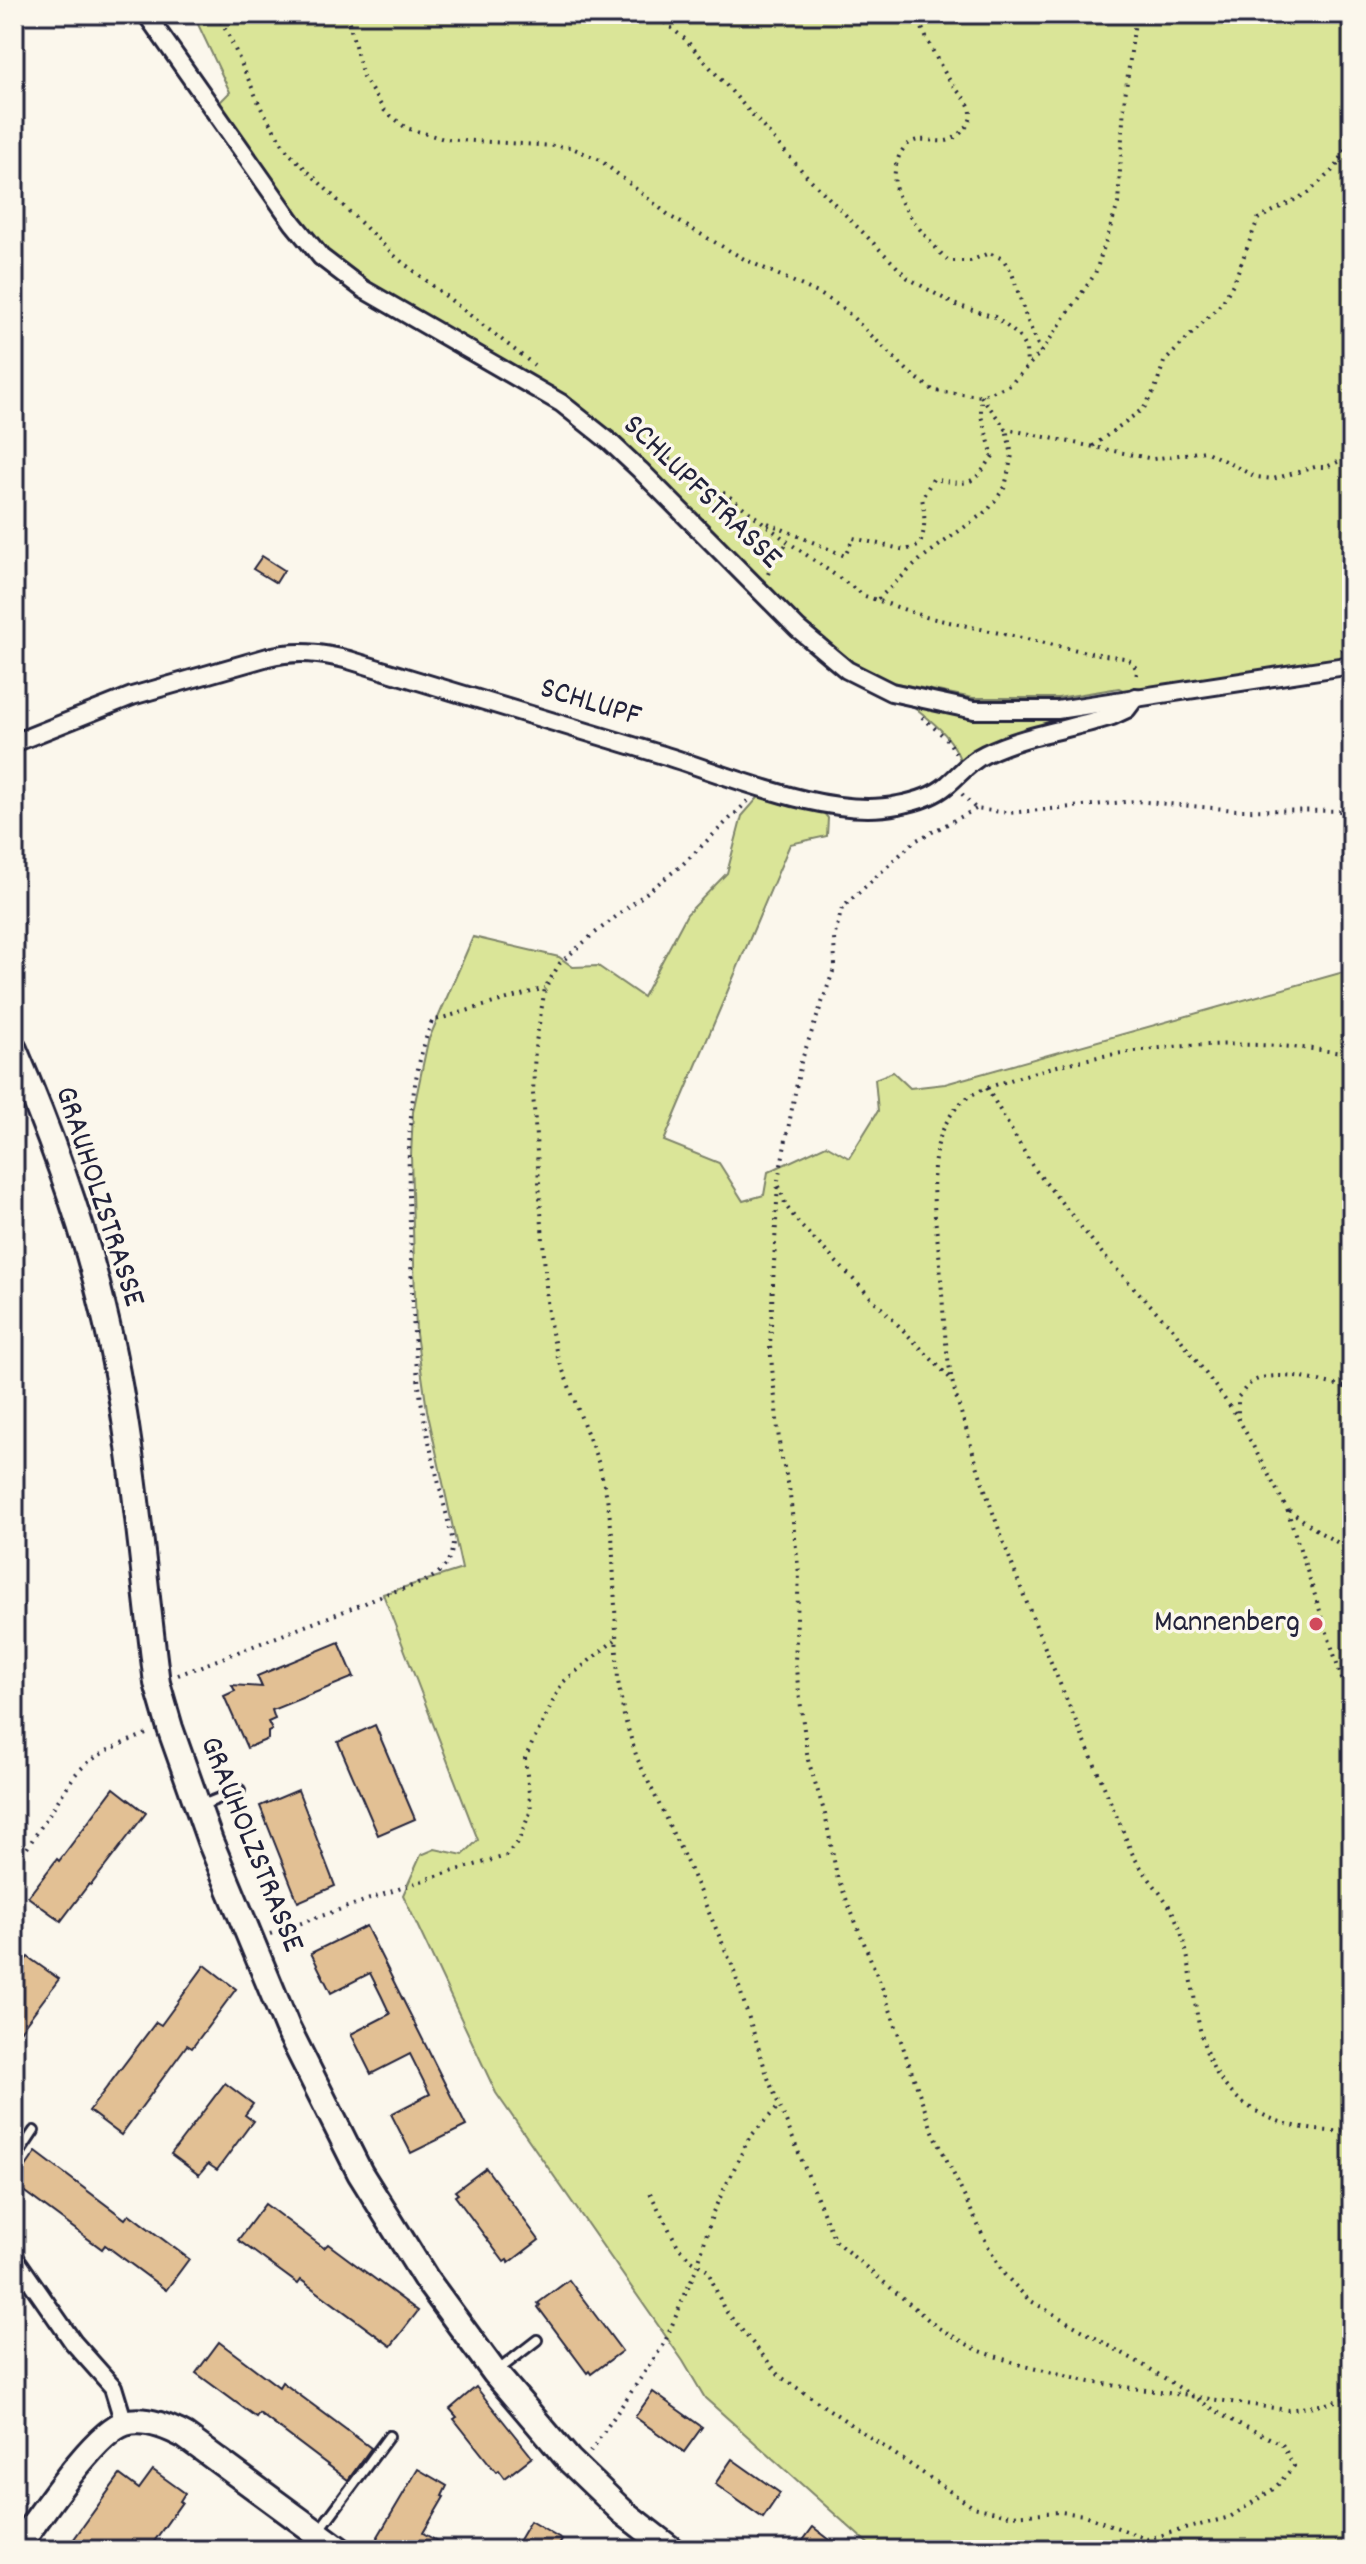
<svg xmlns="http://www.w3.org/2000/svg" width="1366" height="2564" viewBox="0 0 1366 2564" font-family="Dekko,sans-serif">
<rect width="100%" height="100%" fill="#fbf7ec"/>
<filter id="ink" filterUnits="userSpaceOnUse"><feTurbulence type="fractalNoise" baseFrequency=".0125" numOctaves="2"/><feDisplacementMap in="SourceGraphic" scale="16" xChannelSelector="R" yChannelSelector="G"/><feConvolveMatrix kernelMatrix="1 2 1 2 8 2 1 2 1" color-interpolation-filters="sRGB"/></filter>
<g filter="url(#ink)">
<g fill="#dae598" stroke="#7e846a" stroke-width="2">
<polygon points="199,14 1352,14 1352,651 1335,668 1136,697 1119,688 1058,698 973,698 886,681 848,660 805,625 614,437 563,396 366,282 326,252 297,217 218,104 230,92 196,20"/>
<path d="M907 701 1005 718 1049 717 1112 707 961 764C955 736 928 719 907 701Z"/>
<polygon points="762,793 818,806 828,818 827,836 790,844 664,1141 719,1163 743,1201 764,1195 768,1172 826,1145 849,1158 878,1111 875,1079 893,1072 910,1088 945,1084 1340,973 1352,975 1352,2550 875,2550 705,2398 683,2361 496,2093 403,1895 421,1855 435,1849 463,1855 478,1840 383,1594 462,1569 427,1410 416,1334 411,1156 413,1112 428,1041 473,937 559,957 573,967 598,966 643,997 687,914 727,873 742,816"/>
</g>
<g fill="#e2c094" stroke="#22223b" stroke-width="2">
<polygon points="262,556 284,570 276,583 253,569"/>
<polygon points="339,1642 354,1677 272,1710 275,1719 268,1722 272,1730 268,1732 268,1739 247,1748 224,1696 235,1691 232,1685 262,1687 257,1676"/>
<polygon points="375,1725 415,1819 378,1835 338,1742"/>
<polygon points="114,1788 146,1813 91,1885 89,1884 61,1921 28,1897 57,1859 59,1861"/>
<polygon points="298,1790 335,1886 298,1902 260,1806"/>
<polygon points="366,1926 466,2126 411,2153 391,2114 430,2094 410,2054 371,2074 351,2034 390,2014 381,1995 370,1973 331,1993 311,1953"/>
<polygon points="28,1957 59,1979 14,2039 14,1976"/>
<polygon points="205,1965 236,1989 192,2048 187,2045 121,2135 89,2111 156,2022 161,2025"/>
<polygon points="225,2083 253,2104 245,2115 253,2121 217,2170 208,2164 199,2175 171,2154"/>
<polygon points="36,2152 125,2219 129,2214 189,2259 166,2290 105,2245 102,2249 14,2184"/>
<polygon points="486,2168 539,2240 509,2263 507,2260 504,2262 455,2196 458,2194 455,2191"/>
<polygon points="265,2204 324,2248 328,2244 418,2311 391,2346 301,2280 298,2284 238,2240"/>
<polygon points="569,2280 622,2351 591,2374 589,2371 587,2373 538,2307 540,2305 538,2303"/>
<polygon points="219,2342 279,2387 282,2382 371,2448 348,2480 259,2413 256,2417 196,2373"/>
<polygon points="476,2387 532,2457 505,2478 499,2470 496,2472 454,2419 457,2417 450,2409"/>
<polygon points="653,2392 702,2427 684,2452 635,2417"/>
<polygon points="732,2459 780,2493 763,2518 715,2484"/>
<polygon points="418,2469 447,2486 442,2496 444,2497 423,2533 452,2550 370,2550"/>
<polygon points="153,2470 185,2493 180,2501 182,2502 148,2550 66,2550 120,2475 139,2489"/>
<polygon points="530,2521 562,2540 556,2550 513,2550"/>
<polygon points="813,2527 843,2550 796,2550"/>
</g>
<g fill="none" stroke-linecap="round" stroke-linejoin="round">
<defs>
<g id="lane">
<polyline points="200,1806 240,1790"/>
<polyline points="14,2161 34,2131"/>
<polyline points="496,2372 537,2340"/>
<polyline points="318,2532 389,2436"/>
</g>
<g id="street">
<polyline points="146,14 293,223 321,257 363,289 561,403 610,442 640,470 798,629 847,670 891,692 974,710 1057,710 1352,665"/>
<path d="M14 743 132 696 268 657C297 650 321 653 349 660 454 692 558 723 663 755 728 775 829 820 898 805 915 802 934 796 947 785 960 774 970 761 985 754 1024 735 1070 729 1112 716L1127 709 1136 697"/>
<polyline points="14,2257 73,2342 113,2387 124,2423"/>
</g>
<g id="secondary">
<path d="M14 1049C50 1133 82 1219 103 1308 133 1430 141 1558 157 1683L170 1728 210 1841 287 2027 360 2173 426 2279 495 2373 569 2460 623 2512 672 2550"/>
<path d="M15 2550C37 2521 93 2433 125 2423 145 2417 168 2427 185 2436L340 2550"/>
</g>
</defs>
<use href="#lane" stroke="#22223b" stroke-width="14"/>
<use href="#street" stroke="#22223b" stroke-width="22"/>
<use href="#secondary" stroke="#22223b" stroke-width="30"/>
<g stroke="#22223b" stroke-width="4" stroke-dasharray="2 6" stroke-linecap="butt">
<polyline points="217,14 229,36 262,110 287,151 397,258 534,365"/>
<polyline points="347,14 363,77 384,110 406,128 444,139 570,147 600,160 671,217 744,259 820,294 844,309 910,373 934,391 981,396 1010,385 1041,352 1095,274 1118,204 1124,104 1136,14"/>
<polyline points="642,14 664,22 685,39 804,173 908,278 953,304 995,317 1018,335 1026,349 1027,365"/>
<path d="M916 14C926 38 938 64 953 85 960 95 972 103 971 116 970 126 957 139 946 141 935 143 921 136 910 143 896 151 891 178 897 193 904 212 934 248 949 261H970L989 253 1003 259 1012 273 1026 317 1041 352"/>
<polyline points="169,22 180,14"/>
<polyline points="981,396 1006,429 1153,459 1205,451 1256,477 1273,479 1315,467 1326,467 1352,456"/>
<polyline points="628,433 730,497 788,542 865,596 926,617 1086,652 1124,658 1132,662 1137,670 1136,680"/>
<polyline points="1093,446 1144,408 1155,389 1164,362 1222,303 1234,282 1258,219 1308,193 1336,167 1352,138"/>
<path d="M768 523 845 556 853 538 905 550 919 546C926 531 925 514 922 498L933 479C969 485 971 488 993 456L981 416V399"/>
<polyline points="768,574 773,562 788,542"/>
<polyline points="878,599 922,558 988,510 1005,487 1012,455 1006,429"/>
<polyline points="1341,651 1352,624"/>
<polyline points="922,717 948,740 956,754"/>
<polyline points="962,794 976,809 1009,813 1135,801 1236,810 1352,811"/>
<polyline points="748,801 682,865 590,937 560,963 545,988 535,1048 533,1093 548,1315 557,1355 599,1464 607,1497 612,1533 618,1681 624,1716 637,1758 688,1865 732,1965 768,2078 835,2241 937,2327 977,2350 1024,2366 1090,2382 1288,2410 1326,2404 1352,2396"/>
<path d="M1352 1055C1244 1035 1117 1044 1013 1079 994 1086 970 1091 957 1107 923 1147 934 1206 939 1253 943 1295 943 1339 952 1380 957 1403 966 1426 972 1449 1000 1540 1037 1630 1074 1717 1088 1749 1102 1781 1115 1813 1122 1827 1127 1843 1134 1857 1145 1875 1160 1891 1171 1909 1202 1966 1185 2041 1228 2089 1260 2123 1307 2133 1352 2131"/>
<polyline points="987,1088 1033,1167 1105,1257 1173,1329 1237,1416"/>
<polyline points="779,1186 786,1206 801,1226 950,1378"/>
<path d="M1352 1389C1328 1383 1272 1367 1251 1383 1246 1386 1242 1393 1238 1397V1418L1287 1509 1346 1691 1352 1703"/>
<polyline points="1289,1510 1321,1533 1352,1551"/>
<path d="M178 1675 365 1603C398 1584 450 1589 453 1542 443 1499 431 1455 423 1412 412 1350 412 1287 410 1224 407 1155 407 1086 432 1021L545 988"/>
<polyline points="1346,1694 1352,1859"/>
<path d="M14 1868 74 1776C94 1753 121 1744 149 1733"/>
<polyline points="270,1934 430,1878 506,1856 519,1840 531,1810 525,1758 562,1683 615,1640"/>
<polyline points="650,2193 679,2248 690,2259 708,2271 724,2309 781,2377 973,2507 1009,2515 1061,2512 1084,2515 1147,2539 1230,2517 1275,2488 1294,2466 1282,2444 1227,2418 1150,2369 1029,2300 1004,2274 988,2246 931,2127 885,1995 837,1876 825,1814 808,1760 795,1662 799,1574 789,1487 780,1451 770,1346 778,1181 801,1062 835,966 834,938 842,908 915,841 976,809"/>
<polyline points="590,2452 664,2344 698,2264 713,2212 749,2138 779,2106"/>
</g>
<use href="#lane" stroke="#fbf7ec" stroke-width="8"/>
<use href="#street" stroke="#fbf7ec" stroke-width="16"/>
<use href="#secondary" stroke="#fbf7ec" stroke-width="24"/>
</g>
</g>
<circle fill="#d1495b" stroke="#fbf7ec" stroke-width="3" cx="1316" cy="1624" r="8"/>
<g text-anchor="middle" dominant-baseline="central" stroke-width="7" stroke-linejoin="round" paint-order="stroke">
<g font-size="32" fill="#22223b" stroke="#fbf7ec">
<text transform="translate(701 493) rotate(44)">SCHLUPFSTRASSE</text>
<text transform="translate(590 704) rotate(17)">SCHLUPF</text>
<text transform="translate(98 1197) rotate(72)">GRAUHOLZSTRASSE</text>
<text transform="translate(250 1845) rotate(68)">GRAUHOLZSTRASSE</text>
</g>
<g font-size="32" fill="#22223b" stroke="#fbf7ec" text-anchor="end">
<text x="1300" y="1624">Mannenberg</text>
</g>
</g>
<rect width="1366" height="2564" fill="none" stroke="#fbf7ec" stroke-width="48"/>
<rect x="24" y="24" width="1318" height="2516" fill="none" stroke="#22223b" stroke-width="3" filter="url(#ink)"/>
</svg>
